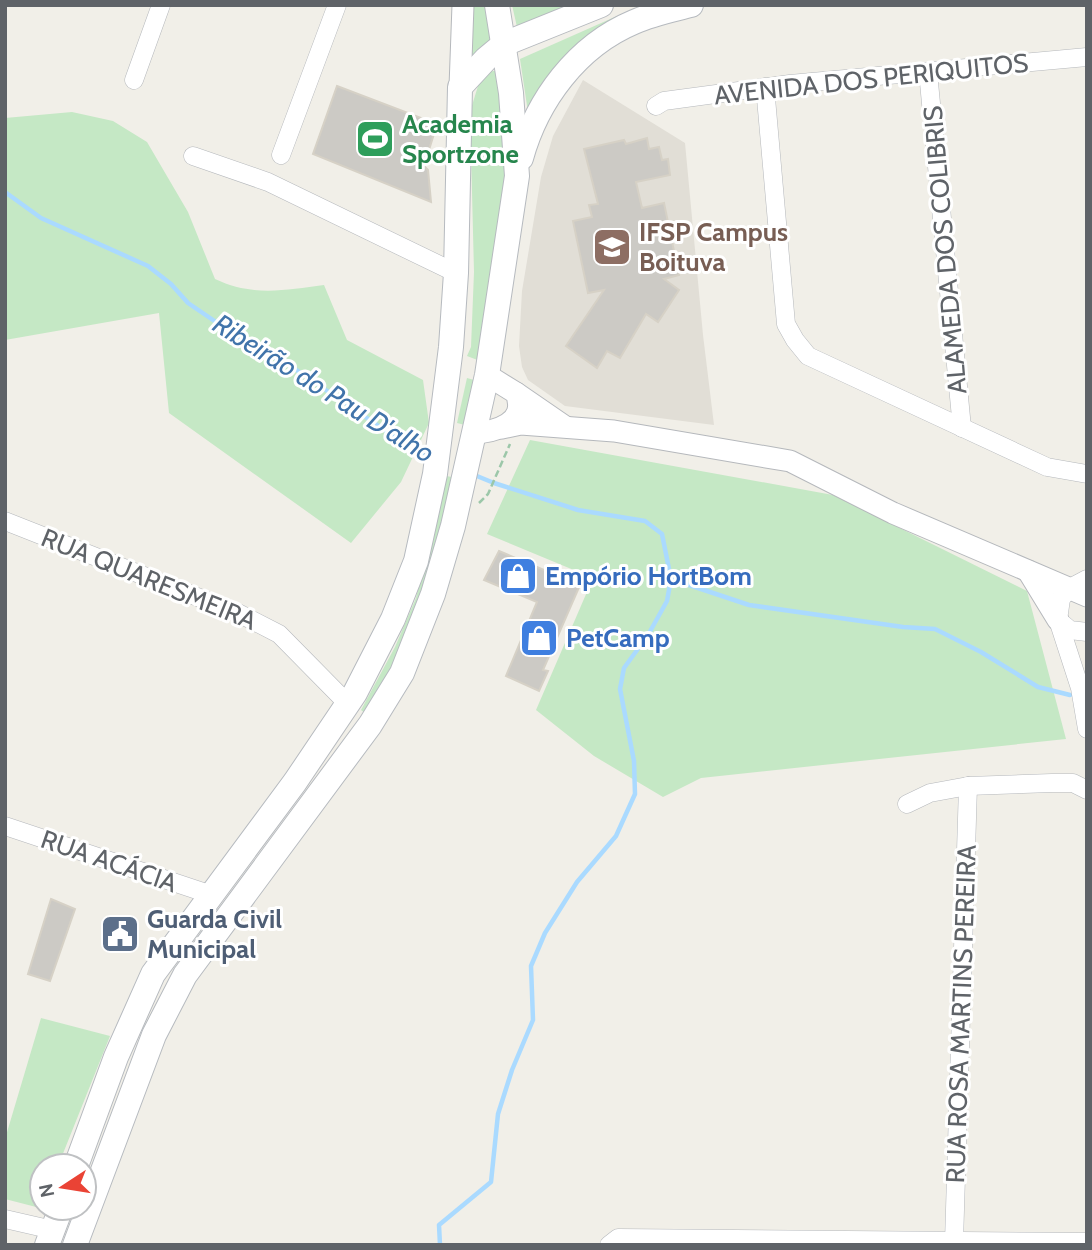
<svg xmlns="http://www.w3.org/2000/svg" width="1092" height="1250" viewBox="0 0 1092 1250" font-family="Cabin,sans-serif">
<rect width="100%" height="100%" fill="#f1efe8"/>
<polygon fill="#e1ded6" points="583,80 685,143 703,335 714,425 565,406 528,380 522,367 519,346 522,291 541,177 553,136"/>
<g fill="#c5e8c5">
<polygon points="470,5 491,5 497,35 473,55 471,55"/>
<polygon points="512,5 586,5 517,27"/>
<polygon points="617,16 619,18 529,119 520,59"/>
<polygon points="493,71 495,71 508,134 504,234 480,361 467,356 471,347 474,272 470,112 478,86 486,74"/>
<path d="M72 112 113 121 147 142 188 212 215 279C253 297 285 290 324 285L347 340 423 380 429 423 401 482 351 543 169 413 159 313 5 340V118Z"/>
<polygon points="467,378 474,380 465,425 457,423"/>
<polygon points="530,440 833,495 1027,591 1066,739 701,778 663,797 594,756 536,710 593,578 487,534"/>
<polygon points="446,476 458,478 405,644 365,713 361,710 395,647 416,598"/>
<polygon points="41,1018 110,1036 58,1166 42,1166 40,1208 5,1199 5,1139"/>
</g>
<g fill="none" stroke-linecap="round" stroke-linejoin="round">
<g stroke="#aadaff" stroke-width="4.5">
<polyline points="5,192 41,218 148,266 171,284 188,303 238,337 292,367 411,448 428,455"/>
<polyline points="671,579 749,605 903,627 935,629 981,652 1038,687 1070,695"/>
<polyline points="440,1245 439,1225 491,1182 498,1114 512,1070 533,1020 531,966 545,933 577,882 616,836 635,794 634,761 620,689 624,668 648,635 667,601 671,579 662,534 645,521 578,510 494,483 472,474"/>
</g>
</g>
<g fill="#cccac5" stroke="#d6d1c6" stroke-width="2">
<polygon points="337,86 437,124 424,166 428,170 431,202 313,154"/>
<polygon points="647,138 649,149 659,147 662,160 668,159 670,175 636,182 642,208 664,203 679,275 664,279 679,290 658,322 646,314 620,358 607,351 597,368 566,346 604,290 588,293 573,221 592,217 589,205 598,204 584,149 624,140 626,144"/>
<polygon points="499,551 580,585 543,670 548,671 539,691 506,676 537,602 484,580"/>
<polygon points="51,899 75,909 50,981 28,974"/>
</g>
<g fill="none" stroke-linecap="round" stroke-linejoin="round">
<defs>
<g id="minor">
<polyline points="928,72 962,428"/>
<polyline points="134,80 161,5"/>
<polyline points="765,87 786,324 795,340 808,356 1047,467 1087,474"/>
<polyline points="656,106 664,101 790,84 1087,57"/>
<polyline points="281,155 337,5"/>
<polyline points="193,156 268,182 456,273"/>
<polyline points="5,521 238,613 279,634 348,704"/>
<polyline points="1087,579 1068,589 1061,599 1058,620 1080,688 1087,729"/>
<polyline points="1058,620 1070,630 1087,632"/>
<polyline points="907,804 930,793 968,786 1052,783 1073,783 1087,790"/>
<polyline points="5,826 212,895"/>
<polyline points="5,1219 53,1230"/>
<polyline points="954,1242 968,786"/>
<polyline points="609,1245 618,1238 1087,1242"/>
</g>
<g id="tertiary">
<polyline points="460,87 463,5"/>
<polyline points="516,393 564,426"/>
<polyline points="502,428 521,424 614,431 790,461 893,513 1087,596"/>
<path d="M473 433C496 432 528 423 516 393L487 375"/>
<polyline points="1028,571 1058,620"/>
</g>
<g id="secondary">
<path d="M521 158C537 100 577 46 634 22 652 14 672 10 691 5"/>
<polyline points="76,1166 116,1057 153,974 295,782 355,693 393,619 416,561 435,474 451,347 456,273 460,87 486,59 504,44 601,5"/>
<polyline points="47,1245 61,1208"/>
<polyline points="75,1245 154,1035 185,975 370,725 402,673 433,594 453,526 487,375 517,176 511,93 497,5"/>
</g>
</defs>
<use href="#minor" stroke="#b5b8bc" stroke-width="19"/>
<use href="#tertiary" stroke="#b5b8bc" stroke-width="23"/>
<use href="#secondary" stroke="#b6babf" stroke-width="26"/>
<polyline stroke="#9cc7a9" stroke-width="2.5" stroke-dasharray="7 3.5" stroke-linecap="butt" points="479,503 488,494 510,444"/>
<use href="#minor" stroke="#fff" stroke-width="18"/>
<use href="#tertiary" stroke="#fff" stroke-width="21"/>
<use href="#secondary" stroke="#fff" stroke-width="24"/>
</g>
<defs>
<symbol id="stadium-square" viewBox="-11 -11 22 22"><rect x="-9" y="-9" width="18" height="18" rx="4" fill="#2e9e5b" stroke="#fff"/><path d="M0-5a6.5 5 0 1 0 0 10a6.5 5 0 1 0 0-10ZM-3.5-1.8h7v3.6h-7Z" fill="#fff"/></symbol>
<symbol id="university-square" viewBox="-11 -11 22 22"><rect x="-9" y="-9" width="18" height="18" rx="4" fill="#8d6e63" stroke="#fff"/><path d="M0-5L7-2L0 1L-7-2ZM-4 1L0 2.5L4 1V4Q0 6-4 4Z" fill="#fff"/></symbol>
<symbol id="shop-square" viewBox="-11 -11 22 22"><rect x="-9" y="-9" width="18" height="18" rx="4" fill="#3f7fe0" stroke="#fff"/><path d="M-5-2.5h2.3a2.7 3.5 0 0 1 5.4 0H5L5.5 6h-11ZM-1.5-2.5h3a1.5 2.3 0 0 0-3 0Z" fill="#fff"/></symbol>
<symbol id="civic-square" viewBox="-11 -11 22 22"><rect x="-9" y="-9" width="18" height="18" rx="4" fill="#5c6f8a" stroke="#fff"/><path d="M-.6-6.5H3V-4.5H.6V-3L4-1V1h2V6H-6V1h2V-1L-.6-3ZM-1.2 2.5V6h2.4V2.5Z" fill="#fff"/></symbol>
</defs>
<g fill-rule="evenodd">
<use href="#stadium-square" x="353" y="117" width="44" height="44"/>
<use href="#university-square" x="590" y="225" width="44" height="44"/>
<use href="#shop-square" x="496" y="554" width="44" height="44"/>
<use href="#shop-square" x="517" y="616" width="44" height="44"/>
<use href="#civic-square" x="98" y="912" width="44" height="44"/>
</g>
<g text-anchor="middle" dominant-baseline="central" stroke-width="6" stroke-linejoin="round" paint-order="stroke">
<g font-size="26" fill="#5f6368" stroke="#fff">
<text transform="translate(871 79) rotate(-6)">AVENIDA DOS PERIQUITOS</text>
<text transform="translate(945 250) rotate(-95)">ALAMEDA DOS COLIBRIS</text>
<text transform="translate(149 579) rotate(22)">RUA QUARESMEIRA</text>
<text transform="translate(109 861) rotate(19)">RUA ACÁCIA</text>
<text transform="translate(961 1014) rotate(-88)">RUA ROSA MARTINS PEREIRA</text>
</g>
<g font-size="26" font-weight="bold" fill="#27864d" stroke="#fff" text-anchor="start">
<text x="402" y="124">Academia<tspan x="402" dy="30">Sportzone</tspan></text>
</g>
<g font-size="26" font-weight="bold" fill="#785e54" stroke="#fff" text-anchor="start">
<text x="639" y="232">IFSP Campus<tspan x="639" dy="30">Boituva</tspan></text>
</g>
<g font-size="26" font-weight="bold" fill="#366cbe" stroke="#fff" text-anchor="start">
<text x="545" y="576">Empório HortBom</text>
<text x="566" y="638">PetCamp</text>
</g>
<g font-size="26" font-weight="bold" fill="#4e5e75" stroke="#fff" text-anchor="start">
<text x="147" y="919">Guarda Civil<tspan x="147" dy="30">Municipal</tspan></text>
</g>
<g font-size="28" font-style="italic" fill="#4174aa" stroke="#fff">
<text transform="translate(324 388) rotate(32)">Ribeirão do Pau D'alho</text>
</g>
</g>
<rect width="1092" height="1250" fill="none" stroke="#5f6368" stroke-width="14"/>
<g transform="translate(63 1187) rotate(258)"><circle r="33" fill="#ffffff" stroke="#bfc1c3" stroke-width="2"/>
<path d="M0-5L12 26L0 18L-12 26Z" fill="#ea4335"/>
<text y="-10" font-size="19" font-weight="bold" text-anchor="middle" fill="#5f6368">N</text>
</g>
</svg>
